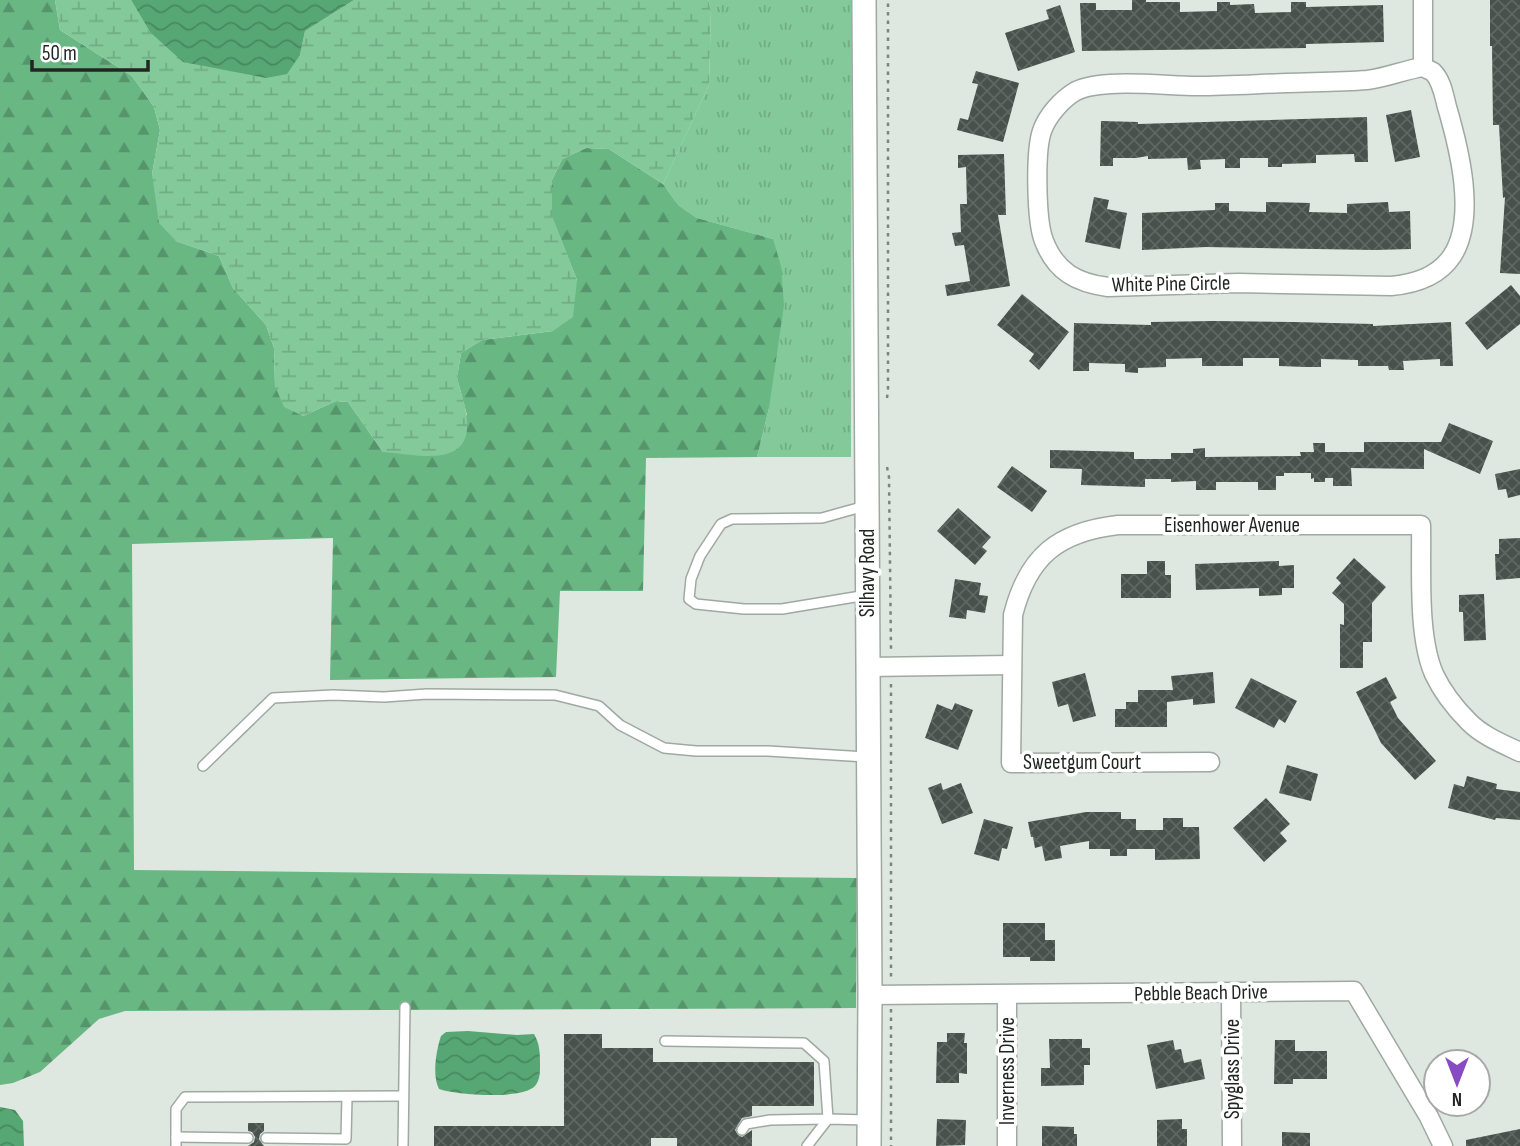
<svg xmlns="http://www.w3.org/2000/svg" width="1520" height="1146" viewBox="0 0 1520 1146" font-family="'Sofia Sans Condensed',sans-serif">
<defs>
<pattern id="grass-tufts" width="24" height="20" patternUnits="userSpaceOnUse" patternTransform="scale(1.75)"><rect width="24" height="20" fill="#83c999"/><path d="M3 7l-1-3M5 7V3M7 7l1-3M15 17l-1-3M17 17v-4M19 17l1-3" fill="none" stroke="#71ac84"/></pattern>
<pattern id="forest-firs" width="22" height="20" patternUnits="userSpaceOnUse" patternTransform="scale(1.75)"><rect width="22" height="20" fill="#69b884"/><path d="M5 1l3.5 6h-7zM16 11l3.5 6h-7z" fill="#56956c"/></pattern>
<pattern id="wetland-marsh" width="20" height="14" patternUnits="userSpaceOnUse" patternTransform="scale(1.75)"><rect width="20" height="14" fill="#83c999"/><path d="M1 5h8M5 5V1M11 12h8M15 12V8" fill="none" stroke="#71ac84"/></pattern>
<pattern id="water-waves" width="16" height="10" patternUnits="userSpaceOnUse" patternTransform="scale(1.75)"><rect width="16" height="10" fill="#57a774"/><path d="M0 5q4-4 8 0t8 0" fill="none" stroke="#48885f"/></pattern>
<pattern id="building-cross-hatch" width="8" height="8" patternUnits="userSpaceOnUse" patternTransform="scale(1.75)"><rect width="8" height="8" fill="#48514b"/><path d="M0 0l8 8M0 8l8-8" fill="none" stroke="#5f6762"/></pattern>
</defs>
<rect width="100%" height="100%" fill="#dee8e0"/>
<polygon fill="url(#grass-tufts)" points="708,0 852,0 851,457 757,457 769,408 773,239 697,218 678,205 663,184 709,85 711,10"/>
<polygon fill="url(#forest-firs)" points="0,0 55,0 60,30 132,76 154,107 160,130 152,174 176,241 219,256 233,288 266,325 274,348 275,386 303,416 336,401 348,402 383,452 467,415 457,378 461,353 482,340 553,331 577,280 552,217 552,180 562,159 586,148 609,149 663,184 678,205 697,218 773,239 781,266 784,305 769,408 757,457 646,458 643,591 560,591 556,677 330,680 333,538 132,544 134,870 857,878 856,1008 125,1011 99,1019 40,1072 13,1083 0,1085"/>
<path fill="url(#wetland-marsh)" d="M55 0H131L150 32 300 55 305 31 354 0H708L711 10 709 85 663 184 609 149 586 148 562 159 552 180V216L577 280 573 317 553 331 482 340 461 353C460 362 457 372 458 381 460 392 465 402 466 413 476 470 420 455 383 452L348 402 336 401 303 416 284 407 275 386 274 348 266 325 233 288 219 256 176 241 159 223 152 174 160 130 154 107 132 76 60 30Z"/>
<g fill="url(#water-waves)">
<polygon points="131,0 354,0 305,31 300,55 287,74 266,78 183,62 150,32"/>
<path d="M468 1031 517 1035 534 1034C540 1044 540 1054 540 1065 540 1073 540 1080 535 1086 522 1100 456 1095 439 1089 432 1076 436 1051 441 1036L446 1032Z"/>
<polygon points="0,1107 15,1110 23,1121 24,1146 0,1146"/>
</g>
<g fill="url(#building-cross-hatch)">
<polygon points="1132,0 1146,0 1146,2 1180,2 1180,12 1217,11 1217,2 1230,2 1230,5 1254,4 1255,13 1291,12 1291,2 1306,2 1306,7 1383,5 1384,42 1306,44 1306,48 1082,51 1080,3 1096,3 1096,10 1132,10"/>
<polygon points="1490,0 1520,0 1520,274 1500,273 1505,197 1503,198 1499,125 1493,125 1492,46 1490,46"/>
<polygon points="1060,5 1075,52 1018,71 1005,33 1049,19 1046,10"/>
<polygon points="976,71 1019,83 1003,142 957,130 960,118 968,120 978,84 972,83"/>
<polygon points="1411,110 1420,157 1395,162 1386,115"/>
<polygon points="1367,117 1368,162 1355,162 1354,154 1316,155 1316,163 1282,164 1282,167 1268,167 1268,158 1240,158 1240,168 1225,168 1225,159 1200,160 1201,169 1188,170 1187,158 1148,159 1148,156 1136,158 1113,158 1113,166 1100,166 1101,121 1138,122 1138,124"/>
<polygon points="1004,154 1006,215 998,215 1010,286 947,296 945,285 970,281 964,245 955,246 952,233 961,232 960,204 967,204 966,167 958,168 958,155"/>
<polygon points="1094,197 1109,200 1107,209 1127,213 1120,249 1085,242"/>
<polygon points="1266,202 1310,203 1309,212 1347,213 1347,204 1388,202 1389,212 1410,211 1411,249 1375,250 1206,247 1142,250 1142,213 1215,210 1215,203 1229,203 1229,211 1266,212"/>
<polygon points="1511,285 1520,296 1520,324 1487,350 1465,323"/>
<polygon points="1022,294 1069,332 1039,370 1029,361 1034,354 997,325"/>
<polygon points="1214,321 1293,322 1373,324 1373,326 1451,322 1453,366 1440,366 1440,359 1403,361 1404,370 1389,370 1388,366 1358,366 1358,360 1321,359 1321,367 1305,367 1279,366 1279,358 1243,358 1243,366 1202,366 1202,358 1166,359 1166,367 1138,368 1138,373 1125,372 1125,364 1089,363 1089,371 1073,371 1074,323 1151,325 1151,322"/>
<polygon points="1449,423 1493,441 1480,474 1424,449 1424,469 1351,468 1352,486 1333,486 1333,478 1325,478 1325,482 1314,482 1314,478 1311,479 1311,473 1284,473 1284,476 1276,476 1276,490 1258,490 1258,482 1216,482 1216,490 1196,490 1196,481 1171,482 1171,479 1145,479 1145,487 1081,485 1082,469 1050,468 1050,450 1134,452 1134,459 1171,459 1171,453 1193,453 1193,449 1205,448 1205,457 1301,456 1300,452 1314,452 1313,443 1325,443 1325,452 1364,452 1364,442 1441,442"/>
<polygon points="1012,466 1047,491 1032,512 997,487"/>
<polygon points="1520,469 1520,495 1508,498 1506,489 1498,490 1495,474"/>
<polygon points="958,508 991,537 982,547 987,551 975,565 937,531"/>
<polygon points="1520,538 1520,578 1496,580 1495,554 1499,554 1499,539"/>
<polygon points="1354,558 1386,587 1372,603 1372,642 1363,642 1363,668 1340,668 1340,624 1344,625 1344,604 1332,593 1341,583 1336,578"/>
<polygon points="1147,561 1165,561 1165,575 1171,575 1171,598 1121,598 1121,574 1147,574"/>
<polygon points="1279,561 1279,566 1294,565 1294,588 1282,588 1282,595 1259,596 1259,588 1196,590 1195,564"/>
<polygon points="955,579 981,583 979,595 988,596 985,613 967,610 966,619 949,617"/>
<polygon points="1484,594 1486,640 1464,641 1463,612 1459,612 1459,595"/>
<polygon points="1213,672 1215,703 1193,705 1193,699 1167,702 1167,727 1115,727 1115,709 1126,709 1126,702 1138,702 1138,690 1173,690 1171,676"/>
<polygon points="1085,673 1096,716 1073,722 1068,704 1058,707 1052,682"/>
<polygon points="1386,677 1397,698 1390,702 1398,718 1436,761 1415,780 1381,743 1356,692"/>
<polygon points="1251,678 1297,701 1285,723 1279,719 1274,728 1235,708"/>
<polygon points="955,703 973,710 958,750 925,738 937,704 952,710"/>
<polygon points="1287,765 1318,774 1311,801 1279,793"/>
<polygon points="1467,776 1497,784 1496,789 1520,792 1520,820 1496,818 1495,820 1448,808 1454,784 1464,787"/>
<polygon points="941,783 943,790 961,783 973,813 942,824 928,788"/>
<polygon points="1266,798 1290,824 1280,833 1287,841 1264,862 1233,828"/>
<polygon points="1086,812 1121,812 1121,819 1136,819 1136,830 1163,830 1163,818 1183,818 1183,827 1199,827 1200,859 1155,860 1155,849 1127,849 1127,856 1110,856 1110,849 1089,849 1089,841 1060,846 1062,858 1045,861 1042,846 1035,848 1033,837 1031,837 1028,822"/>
<polygon points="984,819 1013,827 1007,849 1002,848 999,861 974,854"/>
<polygon points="1003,923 1045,923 1045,940 1055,940 1055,961 1030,961 1030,957 1003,957"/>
<polygon points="947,1033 965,1033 964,1043 967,1043 967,1074 959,1073 959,1083 936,1083 937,1042 947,1042"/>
<polygon points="564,1034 602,1034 602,1048 653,1048 653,1062 814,1062 814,1106 752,1106 752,1116 742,1118 735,1130 738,1135 742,1137 752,1130 752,1146 677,1146 677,1138 651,1138 651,1146 434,1146 434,1126 564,1126"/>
<polygon points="1049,1039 1082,1039 1082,1048 1090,1048 1090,1065 1084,1065 1084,1085 1041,1086 1041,1068 1050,1068"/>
<polygon points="1173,1040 1175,1050 1181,1049 1184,1063 1201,1059 1205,1079 1156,1089 1147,1045"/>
<polygon points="1275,1040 1295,1040 1295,1051 1327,1051 1327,1079 1293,1079 1293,1084 1274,1084"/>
<polygon points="937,1119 966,1120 965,1145 936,1146"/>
<polygon points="1182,1119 1182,1129 1187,1129 1187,1146 1157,1146 1157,1120"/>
<polygon points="248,1123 264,1123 264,1131 260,1134 259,1139 264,1146 248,1146 254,1142 255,1137 252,1132 248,1131"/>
<polygon points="1042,1126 1074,1127 1074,1134 1077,1134 1077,1146 1042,1146"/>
<polygon points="1520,1129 1520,1146 1466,1146 1466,1140"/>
<polygon points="1282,1132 1310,1133 1310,1146 1282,1146"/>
</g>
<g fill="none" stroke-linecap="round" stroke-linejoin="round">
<defs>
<g id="service">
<polyline points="865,506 822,518 732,519 721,524 700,556 691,579 689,599 696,604 744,609 782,609 867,595"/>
<polyline points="203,766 273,698 333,695 384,697 427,694 555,695 599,706 620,725 664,748 696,751 768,751 866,757"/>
<polyline points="665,1041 804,1043 824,1061 828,1119 770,1120 746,1124 742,1130"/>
<polyline points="176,1137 248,1138"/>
<polyline points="266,1138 346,1139 347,1097"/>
<polyline points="176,1146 176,1109 185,1097 402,1096"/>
<polyline points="403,1146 405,1007"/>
<polyline points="807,1146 828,1119 867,1120"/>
</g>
<g id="minor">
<polyline points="1423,0 1423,67"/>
<path d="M1423 67C1426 69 1430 70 1433 72 1442 81 1444 96 1447 107 1459 148 1477 218 1452 256 1438 277 1414 284 1391 286L1238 283 1108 287C1077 283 1056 272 1044 241 1036 221 1035 151 1042 131 1047 116 1062 99 1076 91 1102 78 1166 86 1197 86 1227 86 1257 84 1287 83 1314 82 1340 82 1367 80 1386 78 1404 70 1423 67Z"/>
<polyline points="868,667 1011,665"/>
<path d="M1210 762 1011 763 1013 615C1028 556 1058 532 1118 525H1421C1422 568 1417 635 1434 674 1442 691 1456 709 1469 722 1483 736 1503 744 1520 752"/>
<polyline points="1231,993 1232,1146"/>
<polyline points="870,995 1354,991 1429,1117 1443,1146"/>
<polyline points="1007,995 1007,1146"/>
</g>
<polyline id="tertiary" points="864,0 870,995 869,1146"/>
</defs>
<use href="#service" stroke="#9fa9a1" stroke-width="12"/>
<use href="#minor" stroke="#9fa9a1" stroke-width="21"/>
<use href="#tertiary" stroke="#9fa9a1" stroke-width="26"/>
<g stroke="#7d847e" stroke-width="2.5" stroke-dasharray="3.5 5" stroke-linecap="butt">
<polyline points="887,398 888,389 888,0"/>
<polyline points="887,467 889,477 891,649"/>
<polyline points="891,684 891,978"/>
<polyline points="891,1009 891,1146"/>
</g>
<use href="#service" stroke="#fff" stroke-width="9"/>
<use href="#minor" stroke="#fff" stroke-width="18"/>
<use href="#tertiary" stroke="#fff" stroke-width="23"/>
</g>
<g text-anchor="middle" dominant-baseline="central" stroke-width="7" stroke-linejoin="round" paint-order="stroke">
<g font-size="21" fill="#222623" stroke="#fff">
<text transform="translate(1171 284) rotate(-1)">White Pine Circle</text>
<text x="1232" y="525">Eisenhower Avenue</text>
<text transform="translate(867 573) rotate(-90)">Silhavy Road</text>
<text x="1082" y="762">Sweetgum Court</text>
<text transform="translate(1201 993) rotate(-1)">Pebble Beach Drive</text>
<text transform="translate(1232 1069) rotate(-90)">Spyglass Drive</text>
<text transform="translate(1007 1071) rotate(-90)">Inverness Drive</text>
</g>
</g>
<g transform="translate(1457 1083) rotate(180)"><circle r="33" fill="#ffffff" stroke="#a7a8a7" stroke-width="2"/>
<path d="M0-5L12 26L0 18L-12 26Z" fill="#874cc3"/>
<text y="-10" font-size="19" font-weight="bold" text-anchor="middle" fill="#222623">N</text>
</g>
<path d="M32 60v10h116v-10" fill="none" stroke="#222623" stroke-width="3.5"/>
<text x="42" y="60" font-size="21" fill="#222623" stroke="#ffffff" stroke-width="5" paint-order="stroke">50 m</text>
</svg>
